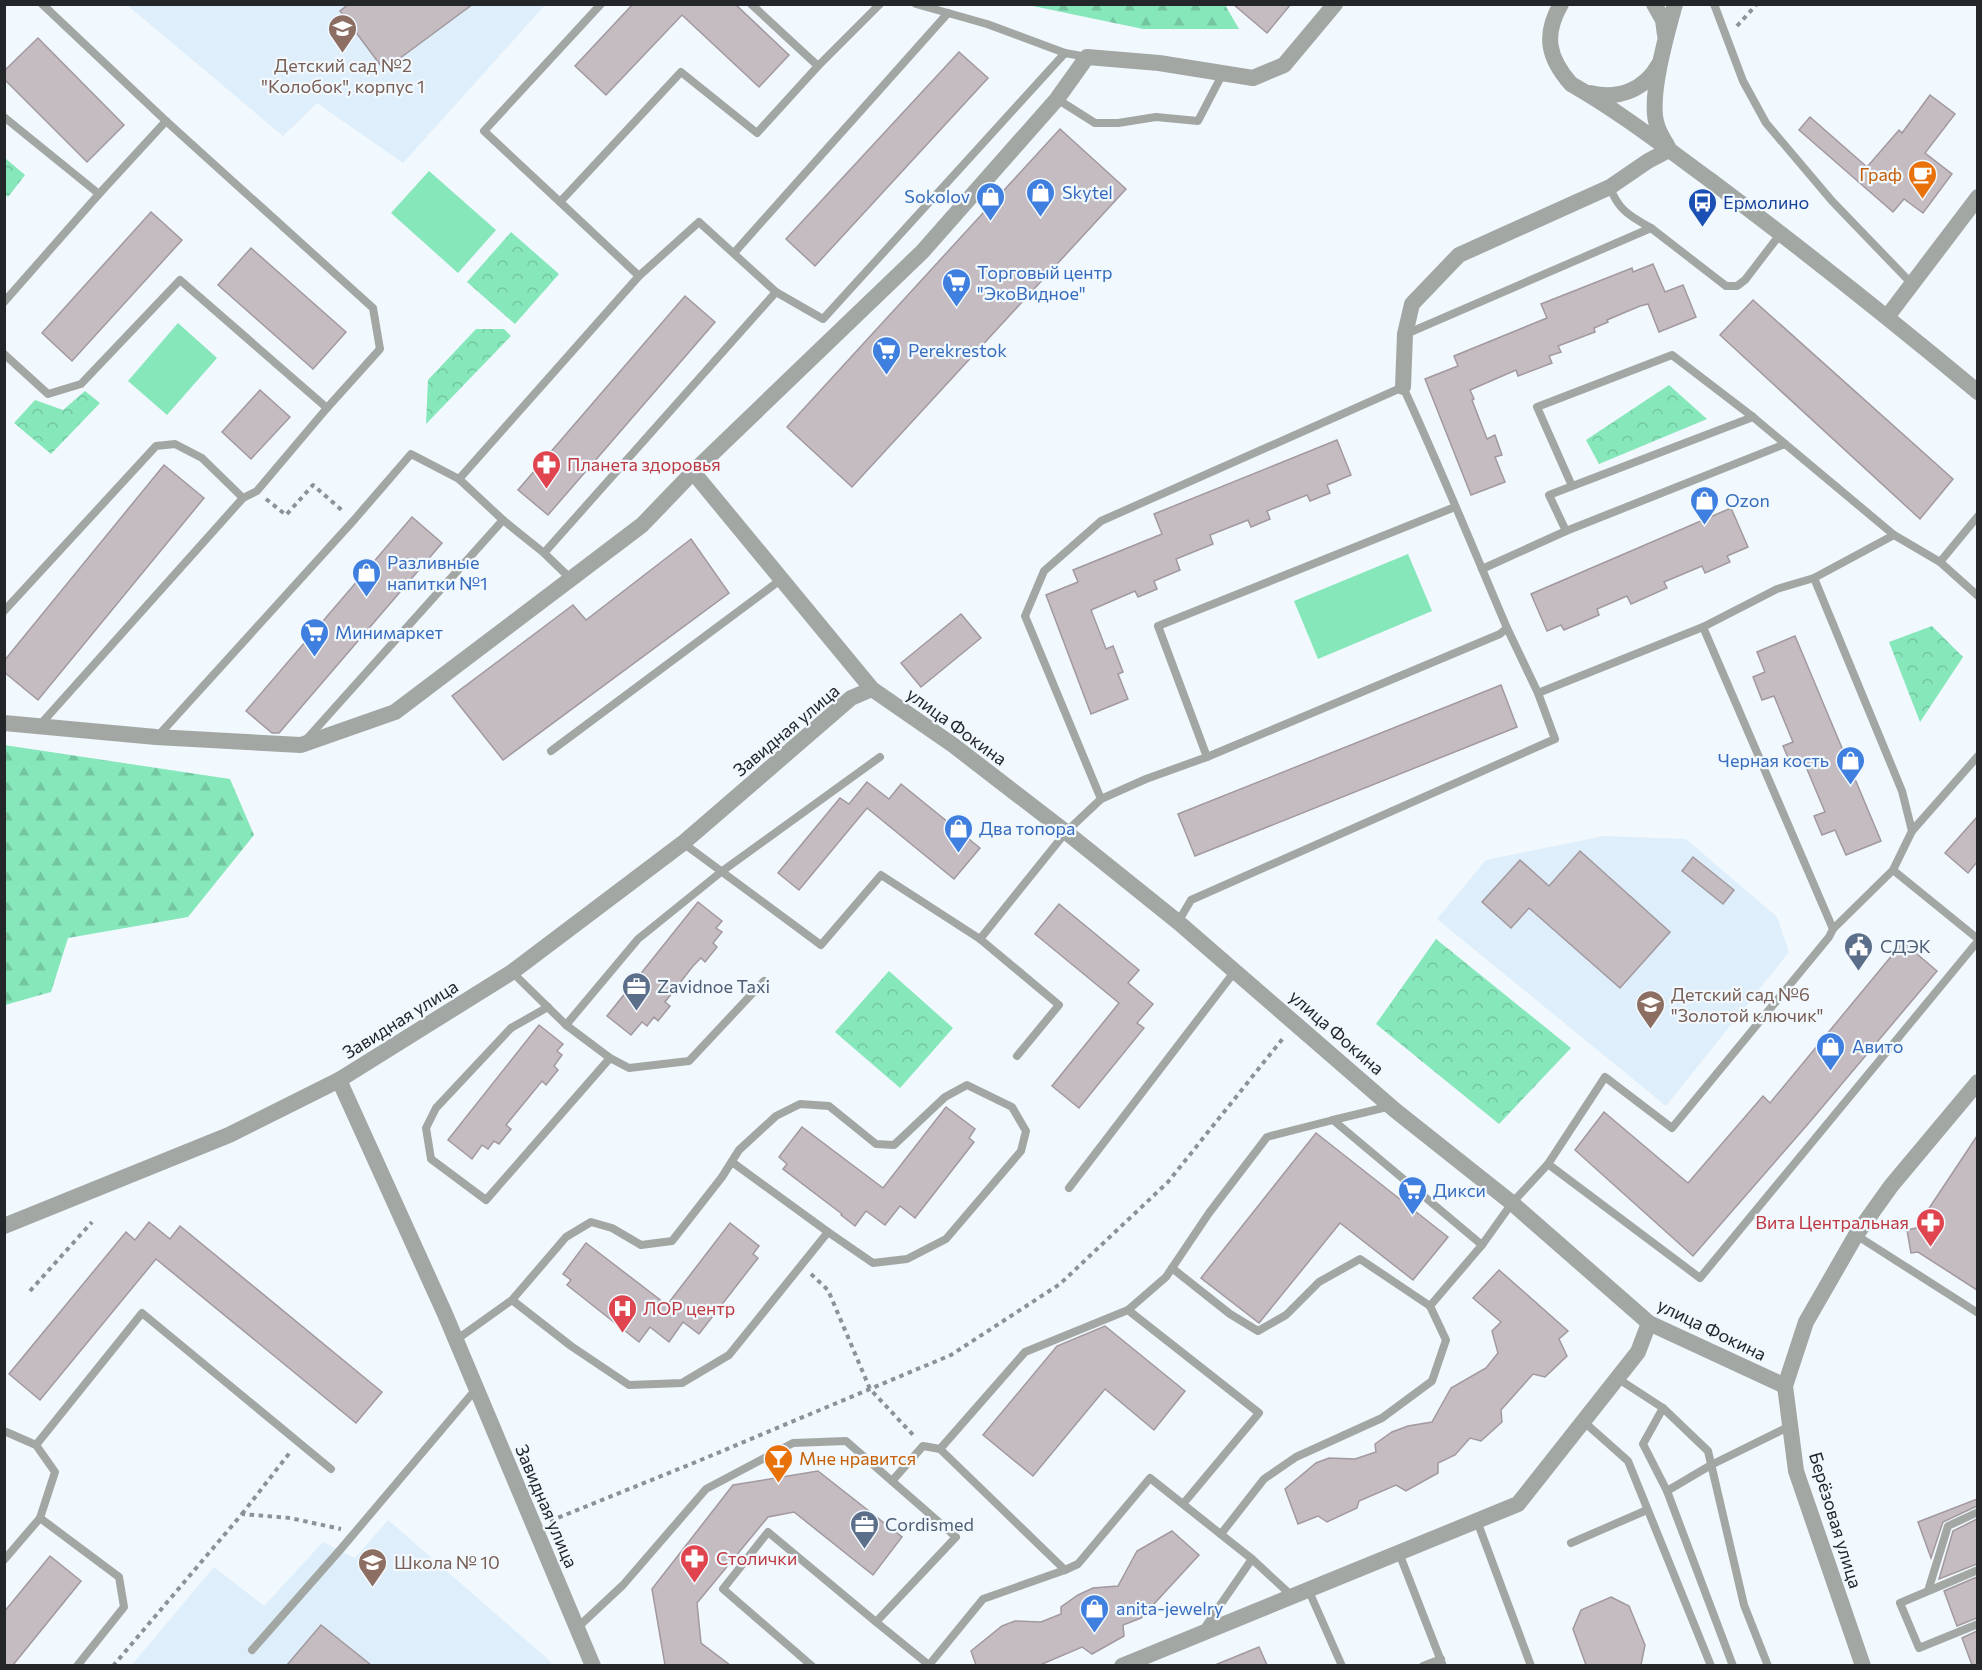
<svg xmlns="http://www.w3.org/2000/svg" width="1982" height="1670" viewBox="0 0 1982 1670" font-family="Commissioner,sans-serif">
<defs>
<pattern id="forest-firs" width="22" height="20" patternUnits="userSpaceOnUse" patternTransform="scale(1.5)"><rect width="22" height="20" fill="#86e7bb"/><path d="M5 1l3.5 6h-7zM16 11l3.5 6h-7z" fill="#74c6a1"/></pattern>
<pattern id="park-crowns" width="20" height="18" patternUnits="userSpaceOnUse" patternTransform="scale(1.5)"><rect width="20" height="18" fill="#86e7bb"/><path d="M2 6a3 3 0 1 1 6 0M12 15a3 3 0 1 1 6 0" fill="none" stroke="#74c6a1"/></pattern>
</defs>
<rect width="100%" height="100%" fill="#f1f8fe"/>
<g fill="#deeefa">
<polygon points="127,5 545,5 403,163 317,103 283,136"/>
<polygon points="1604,836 1686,839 1777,917 1789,952 1666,1106 1437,919 1486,860"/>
<polygon points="388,1520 550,1661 552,1665 131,1666 214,1567 264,1606 323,1542 355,1558"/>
</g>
<g fill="url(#forest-firs)">
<polygon points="1028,5 1225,5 1239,29 1143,29"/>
<polygon points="4,745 230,779 254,835 188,917 68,938 51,992 5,1005"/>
</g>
<g fill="url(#park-crowns)">
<polygon points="5,158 25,175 8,197 5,194"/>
<polygon points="511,232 559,274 515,324 467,282"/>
<polygon points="476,329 504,329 511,336 426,424 428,380"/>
<polygon points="1669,385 1707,419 1599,464 1586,440"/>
<polygon points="85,391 100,403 51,454 14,423 35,400 63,410"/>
<polygon points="1932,626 1963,657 1920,722 1889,642"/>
<polygon points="1436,939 1571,1048 1499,1124 1376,1024"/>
<polygon points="889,971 953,1028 900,1088 835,1032"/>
</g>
<g fill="#86e7bb">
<polygon points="429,171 496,230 458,273 391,213"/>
<polygon points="178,323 217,358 167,415 128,381"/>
<polygon points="1408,554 1432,611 1318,659 1294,601"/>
</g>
<g fill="#c5bcc2" stroke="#a2999f" stroke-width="1.5">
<polygon points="349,4 473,4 384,70 340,11"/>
<polygon points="633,4 735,4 789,55 759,87 682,15 606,95 575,66"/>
<polygon points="1233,4 1291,4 1267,33"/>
<polygon points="38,38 124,125 87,162 4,79 4,71"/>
<polygon points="959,52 988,78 815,266 786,239"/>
<polygon points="1930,95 1955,114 1925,153 1952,174 1923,213 1904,199 1893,212 1799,130 1810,117 1867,167 1899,130 1902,133"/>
<polygon points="1060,129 1126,189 852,487 787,427"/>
<polygon points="151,212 182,240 72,361 42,333"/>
<polygon points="251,248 346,332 313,369 218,285"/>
<polygon points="1653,264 1665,292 1683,285 1696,317 1659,332 1648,304 1640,306 1607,320 1608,322 1594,328 1595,332 1558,346 1561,352 1549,356 1552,363 1518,376 1516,370 1470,390 1474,399 1472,400 1487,439 1495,435 1502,455 1495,457 1505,482 1471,495 1425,379 1458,366 1454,356 1547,318 1541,304 1632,268 1633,272"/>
<polygon points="685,296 715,322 548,515 518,490"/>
<polygon points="1753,300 1953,479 1920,519 1720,335"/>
<polygon points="260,390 290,417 251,459 222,432"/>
<polygon points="1337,440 1351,475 1327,485 1330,493 1310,501 1307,495 1267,511 1270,519 1251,527 1248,520 1210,535 1213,544 1176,559 1180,570 1154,581 1157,589 1138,597 1135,591 1091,610 1106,649 1113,646 1123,672 1118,674 1128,699 1091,714 1046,595 1078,582 1073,570 1162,534 1154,514"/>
<polygon points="164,465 204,498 38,700 4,672 4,661"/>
<polygon points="1731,508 1748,547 1727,556 1730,562 1705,573 1702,566 1664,582 1667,588 1631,604 1627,596 1597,609 1599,615 1564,630 1561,625 1547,631 1531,594"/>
<polygon points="412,517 442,543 279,733 272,733 246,711"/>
<polygon points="691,539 729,593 503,760 452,696 573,605 586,620"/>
<polygon points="961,614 981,638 921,687 901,663"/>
<polygon points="1795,636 1881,841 1846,855 1835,830 1822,835 1814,816 1825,812 1804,762 1792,767 1783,746 1793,742 1774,696 1762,700 1753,677 1765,672 1757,652"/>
<polygon points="1501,685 1517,727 1195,856 1178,814"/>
<polygon points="867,782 889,799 901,784 980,848 954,879 867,808 799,890 778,873 840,798 849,804"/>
<polygon points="1977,817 1977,862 1968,873 1945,853"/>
<polygon points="1580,851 1670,932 1620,988 1529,908 1511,928 1482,902 1520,860 1549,886"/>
<polygon points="1693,857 1734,890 1723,904 1682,871"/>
<polygon points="698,902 722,921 716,928 722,932 713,943 717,947 705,962 701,958 693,966 665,1002 670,1006 658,1021 654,1017 647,1026 642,1022 631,1035 607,1016"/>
<polygon points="1059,904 1139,970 1128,983 1153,1004 1137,1023 1144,1028 1079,1108 1052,1086 1119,1003 1035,934"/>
<polygon points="1903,942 1937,971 1808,1124 1693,1256 1575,1150 1604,1112 1688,1183 1763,1096 1770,1103"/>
<polygon points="539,1025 563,1044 557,1051 562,1055 554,1066 558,1070 546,1085 542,1081 506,1125 511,1129 499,1144 494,1141 488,1149 482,1145 472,1159 448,1140"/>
<polygon points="946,1107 975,1129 969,1138 974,1142 915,1218 900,1206 885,1225 866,1211 855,1226 841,1215 842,1214 783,1169 787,1164 779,1157 802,1127 883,1188"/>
<polygon points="1316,1133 1448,1237 1413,1280 1340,1223 1259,1323 1201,1278"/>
<polygon points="1977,1136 1977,1290 1918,1252 1911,1253 1907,1230 1916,1228"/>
<polygon points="149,1222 170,1239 180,1226 382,1392 356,1423 156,1259 40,1400 9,1374 126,1232 135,1240"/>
<polygon points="730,1223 759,1246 753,1254 758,1258 699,1334 683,1322 669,1342 650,1327 639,1342 567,1285 571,1280 563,1274 586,1243 667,1305"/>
<polygon points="1499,1270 1568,1331 1559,1339 1567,1356 1545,1377 1533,1374 1501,1410 1502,1422 1481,1441 1470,1438 1455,1455 1438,1463 1438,1473 1406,1491 1396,1485 1359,1501 1357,1508 1327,1522 1318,1516 1298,1524 1285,1489 1316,1463 1329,1458 1355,1459 1376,1452 1375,1444 1392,1432 1408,1426 1432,1422 1451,1388 1486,1368 1498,1353 1492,1331 1501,1322 1473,1298"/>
<polygon points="1105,1326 1185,1391 1154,1430 1105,1389 1033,1476 983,1435 1057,1346"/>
<polygon points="818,1471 902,1537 873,1575 794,1512 768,1517 697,1603 701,1643 730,1665 665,1665 652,1589 733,1485"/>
<polygon points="1977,1499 1977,1506 1943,1522 1931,1558 1918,1522"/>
<polygon points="1977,1519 1977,1564 1939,1579 1953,1531"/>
<polygon points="1172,1531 1199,1555 1141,1618 1123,1625 1124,1636 1092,1654 1082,1647 1040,1665 976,1665 971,1651 1002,1626 1015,1621 1041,1622 1061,1614 1061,1607 1078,1595 1093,1588 1118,1586 1137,1551"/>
<polygon points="50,1556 81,1581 13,1665 4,1665 4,1612"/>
<polygon points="1977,1577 1977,1618 1957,1626 1944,1591"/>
<polygon points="1611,1597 1629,1606 1645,1645 1641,1665 1586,1665 1573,1629 1581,1610"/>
<polygon points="321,1625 371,1665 287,1665"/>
<polygon points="1977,1631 1977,1665 1972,1665 1962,1638"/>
<polygon points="1259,1647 1267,1665 1215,1665"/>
</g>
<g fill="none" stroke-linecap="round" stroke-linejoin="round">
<g stroke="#8d9296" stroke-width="4" stroke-dasharray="4.5 4.5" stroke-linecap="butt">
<polyline points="1737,26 1757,4"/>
<polyline points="266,499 286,515 313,485 344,512"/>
<polyline points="811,1274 828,1290 870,1389 915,1437"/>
<polyline points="30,1291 92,1222"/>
<polyline points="242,1514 291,1451"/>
<polyline points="550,1521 696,1462 951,1355 1060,1284 1168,1182 1284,1037"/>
<polyline points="113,1666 242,1514 290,1518 341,1529"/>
</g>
<g stroke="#a3a7a4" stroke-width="8">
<polyline points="751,4 818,66"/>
<polyline points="880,4 818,66 757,133 681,72 560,202 639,276 699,222 776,292 823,319 1065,53"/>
<polyline points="916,4 987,24 1065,53 1087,57"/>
<polyline points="1714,4 1743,81 1766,123 1832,201 1911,283"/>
<polyline points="1057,99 1095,123 1118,123 1156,117 1198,121 1223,73"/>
<polyline points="4,117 99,194 4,302"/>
<polyline points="99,194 166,121"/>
<polyline points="560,202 484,131 601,4"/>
<polyline points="1651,228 1726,286 1737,286 1745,280 1781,233"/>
<polyline points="734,253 948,13"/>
<path d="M1406 334 1651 228C1630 216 1618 210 1610 187"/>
<polyline points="4,354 48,394 81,384 180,280 327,408"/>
<path d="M1403 387C1440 467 1473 548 1507 628L1500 634 1207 757 1146 779 1101 799 1025 616 1044 571 1101 521Z"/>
<polyline points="459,479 639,276"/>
<polyline points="1566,531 1785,444"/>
<polyline points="1894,535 1940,562 1978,516"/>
<polyline points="544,553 572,580"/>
<polyline points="1940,562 1978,596"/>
<polyline points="1482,569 1566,531 1549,495 1753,417"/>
<polyline points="1814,578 1902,791 1912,831 1893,870"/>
<polyline points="4,611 156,446 175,444 202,458 243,498"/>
<polyline points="1703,627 1833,929 1893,870 1978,939"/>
<polyline points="1538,693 1703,627 1777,589 1814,578 1894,535 1753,417 1672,355 1537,407 1572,486"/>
<polyline points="39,726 243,498 257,491 327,408 380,349 373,308 166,121 42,4"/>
<polyline points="157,737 354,520 411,454 459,479 503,520 544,553 776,292"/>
<polyline points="305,741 503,520"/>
<polyline points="551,751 783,578"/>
<polyline points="1207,757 1158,626 1455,507"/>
<polyline points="1912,831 1978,756"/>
<polyline points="683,843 821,945 881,875 980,939 1066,832 1101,799"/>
<polyline points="1178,922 1191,900 1555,739 1538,693 1507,628"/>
<polyline points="980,939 1059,1005 1017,1056"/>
<polyline points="512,972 566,1025 638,939 721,872 880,757"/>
<polyline points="548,1007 511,1028 436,1108 426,1128 431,1159 486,1200 610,1058"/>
<polyline points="566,1025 610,1058 629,1068 689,1061 764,981"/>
<polyline points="1333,1120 1391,1106"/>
<polyline points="732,1162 828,1232"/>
<polyline points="1548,1164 1700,1278 1978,941"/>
<polyline points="1069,1188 1235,971"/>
<polyline points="1856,1235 1978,1313"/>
<polyline points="1172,1268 1230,1314 1258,1331 1286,1315 1319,1282 1360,1259 1430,1306 1482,1245"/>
<polyline points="1128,1310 1166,1277 1209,1213 1267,1137 1333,1120 1482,1245 1512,1203 1548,1164 1605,1077 1672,1128 1829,937 1833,929"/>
<polyline points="456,1340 512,1300 571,1346 629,1385 682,1383 729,1355 828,1232 873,1263 907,1259 946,1239 1021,1151 1026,1131 1012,1107 967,1085 945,1097 894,1145 876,1144 829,1106 800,1104 776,1116 739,1150 722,1177 672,1241 641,1245 612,1228 591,1222 566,1237 512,1300"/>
<polyline points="1617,1378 1663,1408 1708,1451 1744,1605 1768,1666"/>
<polyline points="1663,1408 1643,1444 1667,1491 1733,1666"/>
<polyline points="1583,1421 1628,1461 1711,1666"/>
<polyline points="4,1431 36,1445 142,1313 331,1469"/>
<polyline points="36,1445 55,1472 40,1518 119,1577 124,1607 77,1666"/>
<polyline points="940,1449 1025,1352 1128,1310 1259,1413 1183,1504"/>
<polyline points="1667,1491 1711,1465 1790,1426"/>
<polyline points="1477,1521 1531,1666"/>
<polyline points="1221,1534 1264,1479 1296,1457 1382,1418 1432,1381 1446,1340 1430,1306"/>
<polyline points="1571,1543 1647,1510"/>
<polyline points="1399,1553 1443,1666"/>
<polyline points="4,1560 40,1518"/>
<polyline points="1065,1570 1078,1564 1150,1478 1252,1559 1292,1596"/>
<polyline points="1978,1570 1900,1603 1919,1648 1978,1624"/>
<polyline points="1308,1589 1342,1666"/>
<polyline points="1928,1591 1948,1526 1978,1512"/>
<polyline points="876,1622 929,1665 983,1599 1065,1570 940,1449 923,1446 892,1481"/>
<polyline points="577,1628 623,1585 706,1489 793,1443 846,1441 956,1537 876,1622 768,1532 723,1589 812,1666"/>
<polyline points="1203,1630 1252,1559"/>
<polyline points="252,1650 340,1550 476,1389"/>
<polyline points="1423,1666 1441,1659"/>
</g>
<g stroke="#a3a7a4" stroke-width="16">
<polyline points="1887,317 1978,197"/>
<polyline points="1403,387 1405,334 1412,304 1459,255 1610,187 1648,161 1669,150"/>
<polyline points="693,472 872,689 953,745 1066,832 1178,922 1396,1111 1512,1203 1649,1323 1785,1386"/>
<polyline points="4,723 156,737 301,745 395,712 642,525 693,472 922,252 1057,99 1087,57 1159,63 1253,78 1284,65 1335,4"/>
<polyline points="4,1226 229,1135 339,1080"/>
<polyline points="593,1666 445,1314 339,1080 512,972 683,843 851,698 872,689"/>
<polyline points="1122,1666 1518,1504 1638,1352 1649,1323"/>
</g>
<g stroke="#a3a7a4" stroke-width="16">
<path d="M1561 4C1543 35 1548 58 1571 84 1620 112 1665 147 1710 180 1801 248 1890 319 1978 392"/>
<polyline points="1654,4 1663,20 1665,35"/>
<path d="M1590 93C1618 100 1645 90 1659 64"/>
<path d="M1668 147C1664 140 1659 133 1657 125 1648 98 1667 33 1675 4"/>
<polyline points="1863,1666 1796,1471 1785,1386 1806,1322 1856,1235 1891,1186 1978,1082"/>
</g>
</g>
<defs>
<symbol id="school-pin" viewBox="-11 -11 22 30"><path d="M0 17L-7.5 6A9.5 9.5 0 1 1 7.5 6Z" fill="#8d6e63" stroke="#f1f8fe"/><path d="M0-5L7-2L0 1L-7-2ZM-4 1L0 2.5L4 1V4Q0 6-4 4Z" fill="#fff"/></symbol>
<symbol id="cafe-pin" viewBox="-11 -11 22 30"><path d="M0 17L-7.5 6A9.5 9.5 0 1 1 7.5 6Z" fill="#e8710a" stroke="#f1f8fe"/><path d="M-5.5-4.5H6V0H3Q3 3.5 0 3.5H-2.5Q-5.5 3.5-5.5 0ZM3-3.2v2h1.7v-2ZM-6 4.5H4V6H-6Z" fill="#fff"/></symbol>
<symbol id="shop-pin" viewBox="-11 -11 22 30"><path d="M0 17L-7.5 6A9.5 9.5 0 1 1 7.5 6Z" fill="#3f7fe0" stroke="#f1f8fe"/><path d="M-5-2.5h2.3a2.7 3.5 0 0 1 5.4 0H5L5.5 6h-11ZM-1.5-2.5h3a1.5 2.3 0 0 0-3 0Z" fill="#fff"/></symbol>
<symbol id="bus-pin" viewBox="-11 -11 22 30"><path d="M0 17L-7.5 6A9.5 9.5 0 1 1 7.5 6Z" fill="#1a4fb4" stroke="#f1f8fe"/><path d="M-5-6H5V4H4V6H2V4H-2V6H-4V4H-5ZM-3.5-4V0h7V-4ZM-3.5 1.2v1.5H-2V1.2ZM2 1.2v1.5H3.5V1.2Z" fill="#fff"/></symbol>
<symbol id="supermarket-pin" viewBox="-11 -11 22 30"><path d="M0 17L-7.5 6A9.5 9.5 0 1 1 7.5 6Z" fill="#3f7fe0" stroke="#f1f8fe"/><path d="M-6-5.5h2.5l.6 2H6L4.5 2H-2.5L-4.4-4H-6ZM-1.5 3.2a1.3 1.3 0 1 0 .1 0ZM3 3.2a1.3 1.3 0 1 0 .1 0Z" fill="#fff"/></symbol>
<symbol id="pharmacy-pin" viewBox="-11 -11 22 30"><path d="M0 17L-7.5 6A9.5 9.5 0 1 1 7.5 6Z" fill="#e0444e" stroke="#f1f8fe"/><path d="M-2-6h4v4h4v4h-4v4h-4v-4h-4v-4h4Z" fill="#fff"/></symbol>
<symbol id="civic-pin" viewBox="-11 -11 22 30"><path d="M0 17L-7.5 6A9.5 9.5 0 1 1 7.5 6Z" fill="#5c6f8a" stroke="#f1f8fe"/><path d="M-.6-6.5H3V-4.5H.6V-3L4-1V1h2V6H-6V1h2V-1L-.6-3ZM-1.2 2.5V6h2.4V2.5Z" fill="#fff"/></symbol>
<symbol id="office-pin" viewBox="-11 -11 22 30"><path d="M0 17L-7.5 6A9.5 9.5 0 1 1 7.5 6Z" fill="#5c6f8a" stroke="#f1f8fe"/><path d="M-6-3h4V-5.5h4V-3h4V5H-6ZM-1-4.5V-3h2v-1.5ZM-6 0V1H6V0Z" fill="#fff"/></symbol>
<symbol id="hospital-pin" viewBox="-11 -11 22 30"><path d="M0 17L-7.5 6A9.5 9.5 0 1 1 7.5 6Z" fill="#e0444e" stroke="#f1f8fe"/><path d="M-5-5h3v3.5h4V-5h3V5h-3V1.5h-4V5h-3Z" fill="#fff"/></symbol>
<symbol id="bar-pin" viewBox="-11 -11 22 30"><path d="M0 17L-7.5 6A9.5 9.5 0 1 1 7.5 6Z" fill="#e8710a" stroke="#f1f8fe"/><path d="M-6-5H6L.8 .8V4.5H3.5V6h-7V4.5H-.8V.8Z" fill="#fff"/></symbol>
</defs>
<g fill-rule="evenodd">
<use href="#school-pin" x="326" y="12" width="33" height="45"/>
<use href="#cafe-pin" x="1906" y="158" width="33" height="45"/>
<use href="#shop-pin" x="1024" y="176" width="33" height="45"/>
<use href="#shop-pin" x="974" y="180" width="33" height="45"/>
<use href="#bus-pin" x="1686" y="186" width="33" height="45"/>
<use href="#supermarket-pin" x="940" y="266" width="33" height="45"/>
<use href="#supermarket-pin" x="870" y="334" width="33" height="45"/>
<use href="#pharmacy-pin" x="530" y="448" width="33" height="45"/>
<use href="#shop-pin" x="1688" y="484" width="33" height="45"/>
<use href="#shop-pin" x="350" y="556" width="33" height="45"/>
<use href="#supermarket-pin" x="298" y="616" width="33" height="45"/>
<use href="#shop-pin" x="1834" y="744" width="33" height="45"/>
<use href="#shop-pin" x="942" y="812" width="33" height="45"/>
<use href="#civic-pin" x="1842" y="930" width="33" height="45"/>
<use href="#office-pin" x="620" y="970" width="33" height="45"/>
<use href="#school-pin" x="1634" y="988" width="33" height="45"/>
<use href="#shop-pin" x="1814" y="1030" width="33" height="45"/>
<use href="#supermarket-pin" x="1396" y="1174" width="33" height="45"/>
<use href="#pharmacy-pin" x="1914" y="1206" width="33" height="45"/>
<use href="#hospital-pin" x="606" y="1292" width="33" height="45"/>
<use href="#bar-pin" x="762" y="1442" width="33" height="45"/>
<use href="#office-pin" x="848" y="1508" width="33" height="45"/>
<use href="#pharmacy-pin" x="678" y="1542" width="33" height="45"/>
<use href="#school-pin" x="356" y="1546" width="33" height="45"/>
<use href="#shop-pin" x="1078" y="1592" width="33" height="45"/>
</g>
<g text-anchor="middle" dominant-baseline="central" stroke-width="4.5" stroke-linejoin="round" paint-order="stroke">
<g font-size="18" fill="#785e54" stroke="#f1f8fe" text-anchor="start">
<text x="343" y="65" text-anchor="middle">Детский сад №2<tspan x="343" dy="21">"Колобок", корпус 1</tspan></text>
<text x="1671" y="994">Детский сад №6<tspan x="1671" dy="21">"Золотой ключик"</tspan></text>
<text x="394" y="1562">Школа № 10</text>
</g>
<g font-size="18" fill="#c56008" stroke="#f1f8fe" text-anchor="end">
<text x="1902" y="174">Граф</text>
<text x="799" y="1458" text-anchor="start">Мне нравится</text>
</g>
<g font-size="18" fill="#366cbe" stroke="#f1f8fe" text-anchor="start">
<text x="1062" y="192">Skytel</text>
<text x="970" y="196" text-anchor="end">Sokolov</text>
<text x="977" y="272">Торговый центр<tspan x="977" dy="21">"ЭкоВидное"</tspan></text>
<text x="908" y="350">Perekrestok</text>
<text x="1725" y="500">Ozon</text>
<text x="387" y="562">Разливные<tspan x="387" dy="21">напитки №1</tspan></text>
<text x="335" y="632">Минимаркет</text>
<text x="1829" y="760" text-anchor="end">Черная кость</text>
<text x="979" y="828">Два топора</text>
<text x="1852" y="1046">Авито</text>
<text x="1433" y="1190">Дикси</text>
<text x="1116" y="1608">anita-jewelry</text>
</g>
<g font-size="18" fill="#164399" stroke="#f1f8fe" text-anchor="start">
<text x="1723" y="202">Ермолино</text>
</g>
<g font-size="18" fill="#be3a42" stroke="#f1f8fe" text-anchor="start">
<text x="567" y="464">Планета здоровья</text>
<text x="1909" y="1222" text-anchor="end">Вита Центральная</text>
<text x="643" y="1308">ЛОР центр</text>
<text x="716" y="1558">Столички</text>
</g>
<g font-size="18" fill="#24272a" stroke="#f1f8fe">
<text transform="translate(957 726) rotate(36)">улица Фокина</text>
<text transform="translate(786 730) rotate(-40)">Завидная улица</text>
<text transform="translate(400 1019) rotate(-32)">Завидная улица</text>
<text transform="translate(1337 1032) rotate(41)">улица Фокина</text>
<text transform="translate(1712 1329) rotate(26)">улица Фокина</text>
<text transform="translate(547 1506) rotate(67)">Завидная улица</text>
<text transform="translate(1836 1520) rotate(73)">Берёзовая улица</text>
</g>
<g font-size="18" fill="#4e5e75" stroke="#f1f8fe" text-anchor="start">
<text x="1880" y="946">СДЭК</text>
<text x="657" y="986">Zavidnoe Taxi</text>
<text x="885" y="1524">Cordismed</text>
</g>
</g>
<rect width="1982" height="1670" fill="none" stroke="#24272a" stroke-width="12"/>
</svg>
